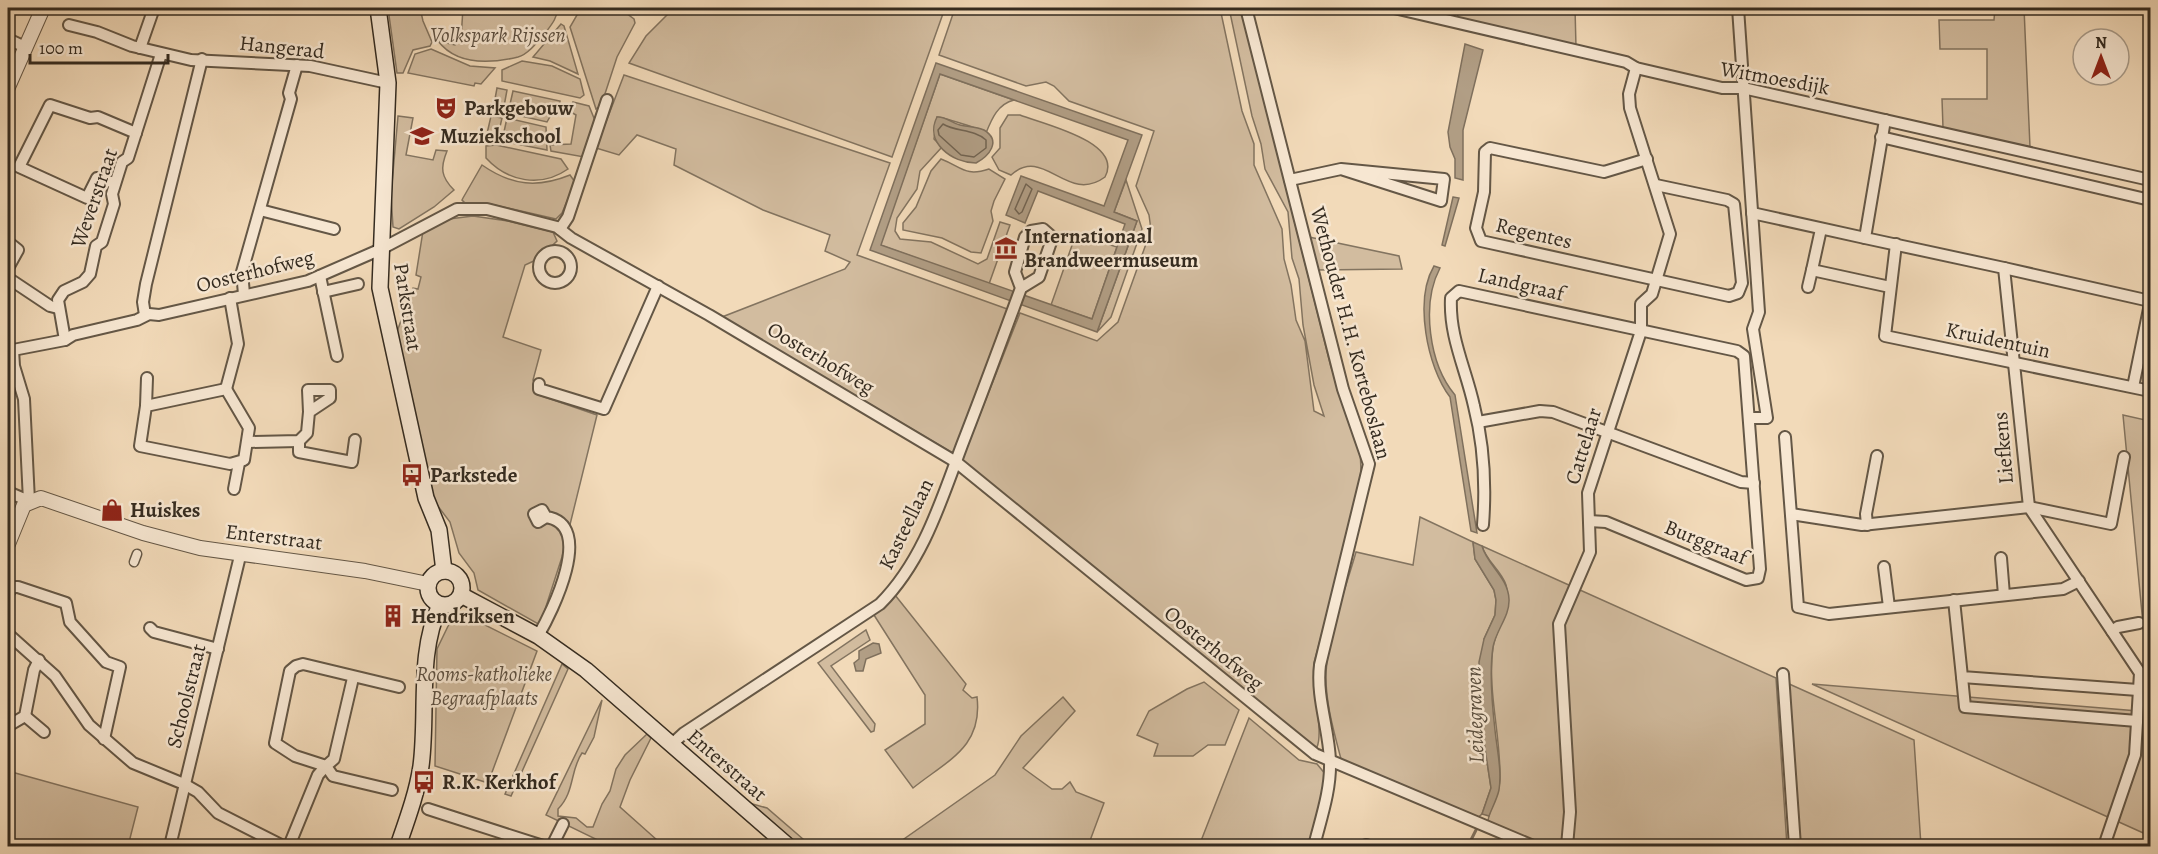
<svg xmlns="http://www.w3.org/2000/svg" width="2158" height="854" viewBox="0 0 2158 854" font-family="Alegreya,serif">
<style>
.green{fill:#d2bc9f;stroke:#837460;stroke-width:1.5}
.water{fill:#b19e85;stroke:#7f705d;stroke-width:1.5;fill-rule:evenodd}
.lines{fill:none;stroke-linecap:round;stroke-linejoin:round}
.shore{stroke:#726452;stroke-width:1.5}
.stream{stroke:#7f705d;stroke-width:3}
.pedestrian-casing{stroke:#645746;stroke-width:11}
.minor-casing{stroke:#645746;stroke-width:14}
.tertiary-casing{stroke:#645746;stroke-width:16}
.secondary-casing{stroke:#342b20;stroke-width:18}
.pedestrian{stroke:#f7e7d2;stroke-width:8}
.minor{stroke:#f7e7d2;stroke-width:10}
.tertiary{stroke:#f7e7d2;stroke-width:14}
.secondary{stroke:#f7e7d2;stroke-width:15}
.labels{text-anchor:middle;stroke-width:5;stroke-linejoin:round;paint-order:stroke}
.park-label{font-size:21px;font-style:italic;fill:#5c4f40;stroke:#f7e7d2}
.street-label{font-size:21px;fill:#342b20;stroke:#f7e7d2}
.poi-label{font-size:21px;font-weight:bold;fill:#342b20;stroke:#f7e7d2;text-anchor:start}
.water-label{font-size:22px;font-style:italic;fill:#5a4e3e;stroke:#f7e7d2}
</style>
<rect width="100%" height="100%" fill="#f2dab9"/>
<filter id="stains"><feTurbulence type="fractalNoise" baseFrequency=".00333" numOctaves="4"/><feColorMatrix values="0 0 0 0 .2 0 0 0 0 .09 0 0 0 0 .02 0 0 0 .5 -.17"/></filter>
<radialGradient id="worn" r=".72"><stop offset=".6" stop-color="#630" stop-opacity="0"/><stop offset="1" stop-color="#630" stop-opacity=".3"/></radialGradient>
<g class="green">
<path d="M388,8H420L423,21L432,42L430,46L413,50L403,73H397Z"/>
<path d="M463,8H558C557,18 552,24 546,32C539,40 529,54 518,57C493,63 458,67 438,41L455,45L461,39Z"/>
<path d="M581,8H619L634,19L635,23L617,57L601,106L596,109L570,27Z"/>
<path d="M674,8H945L892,157L629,63L646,36Z"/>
<path d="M955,8H1220L1242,111L1254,144V165L1282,229L1284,259L1291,285L1296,320L1305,341L1314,411L1324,416L1314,385L1303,325L1299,279L1292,258L1288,212L1265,169L1261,144L1252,116L1229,8H1241L1331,367L1360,446L1361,472L1353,516L1314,663C1311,686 1324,731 1317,747H1312L1068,554L962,460L1020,313L1097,341L1118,322L1151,230L1149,215L1136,186L1154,131L1069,101L1054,86L1046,82L1026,86L939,55Z"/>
<path d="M1459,8H1575L1576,47L1457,20Z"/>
<path d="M1995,8H2024L2030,147L1943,128L1942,99H1987V49H1940L1939,20H1994Z"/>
<path d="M561,24L564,26L578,74L550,61L533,57Z"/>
<path d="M431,49L470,66L495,68L481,84L475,83L474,86L408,73L415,54Z"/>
<path d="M522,61L552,66L580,79L584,95L580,98L502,81V70Z"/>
<path d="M940,74L1014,100C998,104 992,118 986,133C981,129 942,117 937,117L934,139L942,147L920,171L917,189L897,218L895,231L900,239L931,242L978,264L987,259L1000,222L1010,225L989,284L880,245Z"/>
<path d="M624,75L890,163L857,255L1010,310L956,455L722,317L845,269L850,262L825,251L830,235L763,210L674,165L676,149L637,135L619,155L596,148Z"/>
<path d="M497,88L507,90L503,112L493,110Z"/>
<path d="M513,91L560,101L559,107L556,106L547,122L508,113Z"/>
<path d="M573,102L589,106L596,123L584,157L551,151L550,145L571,144L576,115L569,111Z"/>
<path d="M1008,115H1020C1043,124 1124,142 1105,177C1067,205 1044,145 1011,175L999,170L992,157L1000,148V128Z"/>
<path d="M398,116L413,118L406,155L433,160L436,150L447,151C440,168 441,177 454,190L434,207L399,229L393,227L391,195Z"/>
<path d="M491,116L502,118L497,140L486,138Z"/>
<path d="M507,118L546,127L547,150L502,141Z"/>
<path d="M496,145L561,159L568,169C541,188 508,182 486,158V146Z"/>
<path d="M941,159C962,167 965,177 989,169L1005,179L994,201L991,211L993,221L981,253L971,252L942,238L903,230V223L916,207L931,171Z"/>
<path d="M482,165C512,186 538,188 570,175L575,182L562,213L556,219L490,204L465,203L462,200L463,198Z"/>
<path d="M1126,180L1142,229L1111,317L1097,332L1137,221L1114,212Z"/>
<path d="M473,216L508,221L553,232L557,241L538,259L525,265L503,337L541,350L533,380L538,386L536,394L597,415L562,557L540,625L478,590L474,573L459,553L450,522L434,501L395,337L413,288L418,289L421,277L416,275L423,231L449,219Z"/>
<path d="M1076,234L1117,247L1092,319L1051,305Z"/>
<path d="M1309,237L1399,256L1402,269L1317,270Z"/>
<path d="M2123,415L2150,421V697Z"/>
<path d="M1420,517L1473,542L1475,559L1494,590L1496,600L1495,615L1484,639L1481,722L1491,788L1482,814L1476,819L1341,759C1334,732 1325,701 1326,673C1328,633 1345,591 1356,552L1413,565Z"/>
<path d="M1482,546L1776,678L1787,846H1540L1488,823C1488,809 1499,796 1500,780C1501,735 1487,691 1493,647C1497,625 1513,609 1506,585C1501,570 1486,561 1482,546Z"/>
<path d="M895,595L966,684L963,690L972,698L977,697C983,747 948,760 913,788L885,750L925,724V695L874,615Z"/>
<path d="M465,615L537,651L488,783L435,766L437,649L451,620Z"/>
<path d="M866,630L870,640L831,666L875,724L874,731L871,732L818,663Z"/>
<path d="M562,664L568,669L511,796L505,794Z"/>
<path d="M1204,682L1239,710L1225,745H1208L1193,756H1154L1158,744L1137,735L1149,711L1187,689Z"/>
<path d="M1787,683L1914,740L1921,846H1798Z"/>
<path d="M1812,684L2150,712V836Z"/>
<path d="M1063,697L1075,711L1023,768L1052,789H1062L1070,782L1076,792L1104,803L1088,846H894L995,775L1021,736Z"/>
<path d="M602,700L594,737L585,754L582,753C570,770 575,792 558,809V816L576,818L587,827H593L602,804L610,791L616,769L625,755L647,734L651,738L630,780L620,807L657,840L652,846H605L606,844L546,815Z"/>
<path d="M1249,718L1299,760L1317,764L1326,775L1310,846H1199Z"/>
<path d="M8,771L138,807L128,846H8Z"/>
<path d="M749,803L767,808L811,846H798Z"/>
</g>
<g class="water">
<path d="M1465,44L1483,50L1463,130V180L1455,178V159L1450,147L1448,132Z"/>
<path d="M936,63L1142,135L1114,212L1137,221L1097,332L870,250ZM940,74L1128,140L1104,206L1021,176L1006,215L1025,223L1038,191L1125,224L1092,319L881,245Z"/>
<path d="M937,117C946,116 951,123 960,125C968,127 976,126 984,130C1002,141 989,156 976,163C952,163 924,142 937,117Z"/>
<path d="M1453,197L1459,198L1445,246L1442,245Z"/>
<path d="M1434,266L1440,268C1421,304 1429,364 1455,395L1477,533L1471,531L1450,397C1427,367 1414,300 1434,266Z"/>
<path d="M1473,542L1482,546C1487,565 1508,577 1509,599C1510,616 1496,630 1493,647C1489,673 1492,704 1495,730C1497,750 1502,770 1499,790C1497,799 1492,808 1489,816L1482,814L1491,788L1481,722L1479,662L1484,639L1495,615L1496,600L1494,590L1475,559Z"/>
<path d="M873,643L879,644L881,653L866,659L863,671H856L854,663L859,659V651Z"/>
</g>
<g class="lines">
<g class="shore">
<path d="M943,124C956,132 974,129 986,140V148L974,157L961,155L939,135L938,130Z"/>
<path d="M1026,184L1032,189L1022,212L1019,214L1015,209Z"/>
</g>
<path class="stream" d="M1468,846L1476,830"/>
<g class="pedestrian-casing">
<path id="pedestrian" d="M134,562L137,554"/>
</g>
<g class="minor-casing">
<g id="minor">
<path d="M1246,8L1343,389L1369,464L1320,665C1316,697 1329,729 1330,761C1331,790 1321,818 1314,846"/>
<path d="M1394,8L1626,62L1636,68L1722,88H1743L2150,180"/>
<path d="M1738,8L1759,312L1753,329L1767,418H1750"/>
<path d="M69,25L97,32L132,46L191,60L310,66L388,83"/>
<path d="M8,39L25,47"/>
<path d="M140,48L154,8"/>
<path d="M1885,120L1865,238L2004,268L2029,507L2140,673L2135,755L2104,846"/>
<path d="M1881,137L2150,200"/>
<path d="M1647,159L1604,172L1490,148L1485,152L1484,192L1476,228L1481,241L1729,296L1738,293L1742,283L1734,204L1727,200L1656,185"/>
<path d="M1290,180L1341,169L1441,201L1444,179L1341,169"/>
<path d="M115,183L97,178L87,198L19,167L50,105L90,118L98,117L136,133"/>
<path d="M260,210L334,229"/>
<path d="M1752,213L1865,238"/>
<path d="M560,229L568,217L607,100"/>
<path d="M1821,229L1812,270L1890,287"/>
<path d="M8,242L18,250L8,268"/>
<path d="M1896,244L1885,336L2150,391"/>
<circle cx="555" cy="267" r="16"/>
<path d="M2004,268L2150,301"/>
<path d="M320,276L337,356"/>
<path d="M8,278L50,306L58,308"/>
<path d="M1808,287L1812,270"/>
<path d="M323,292L358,284"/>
<path d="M244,294L242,272L291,99L289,93L297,65"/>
<path d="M145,315L143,302L146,284L202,59"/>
<path d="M65,340L58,300L64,291L83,282L90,274L96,246L102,242L114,204L112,194L122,162L128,158L161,54"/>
<path d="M13,350L65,340L73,335L137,320L149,314L159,315L308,281L379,250L457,209H487L557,227L571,238L709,315L956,462L1315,754L1533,846"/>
<path d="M539,384V389L604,409L658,286"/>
<path d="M2133,387L2150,304"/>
<path d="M226,389L249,428L244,460L230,464L140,446L146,406Z"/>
<path d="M226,389L238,344L230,298"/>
<path d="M146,406L147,378"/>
<path d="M1478,422L1540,411L1553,412L1741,482L1754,483"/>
<path d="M1785,437L1798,607L1829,614L2063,589L2079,581"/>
<path d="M299,441V452L352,462L355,440"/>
<path d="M248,442L299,441L307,433L309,412L330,398V390H308L309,412"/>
<path d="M234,489L239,463"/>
<path d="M8,492L29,501L24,399L14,366L13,350"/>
<path d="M1791,514L1862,525L2029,507L2111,524L2124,457"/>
<path d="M1483,525C1486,485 1484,445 1474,406C1466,369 1449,337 1451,298L1459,291L1737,351L1744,356L1760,569L1758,578L1746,580L1606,522L1589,521"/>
<path d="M1867,525L1866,514L1877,456"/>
<path d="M2001,558L2004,595"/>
<path d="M1884,567L1889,607"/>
<path d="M8,593L13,587H18L66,603L70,622L106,662L120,667L104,739"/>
<path d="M1954,600L1962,677L2138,690"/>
<path d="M150,628L154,632L218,649"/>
<path d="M2112,631L2118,627L2139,623"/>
<path d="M8,634L55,676L89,725L133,763L184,784L198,792L218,813L283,846"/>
<path d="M538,636C552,612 596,524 546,517L542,510L534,514L538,522L546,517"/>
<path d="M1783,674L1795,846"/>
<path d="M1962,677L1965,707L2137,721"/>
<path d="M353,678L334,759L326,766L333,776L392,790"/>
<path d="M25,716L44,732"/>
<path d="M8,726L25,716L34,670L39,660"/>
<path d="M671,745L684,733L880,604C923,561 941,501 962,445C980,399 997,353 1014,307L1021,288L1015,272L1025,237L1031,231L1043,229L1051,236V242L1039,277L1021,288"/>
<path d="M428,809L543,846"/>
<path d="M1366,845L1369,846"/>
<path d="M170,846L240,556"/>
<path d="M289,846L318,775L326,766L295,756L275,743L290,671L296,666L303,664L399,687"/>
<path d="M552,846L563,824"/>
<path d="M1567,846L1570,812L1559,624L1590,552L1588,493L1641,331V304L1652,294L1670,234L1630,108L1629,94L1636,68"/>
</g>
</g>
<g class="tertiary-casing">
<g id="tertiary">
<path d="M8,87L43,8"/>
<path d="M8,544L24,505L41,498L143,533L200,548L365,571L428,584"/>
</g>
</g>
<g class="secondary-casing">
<g id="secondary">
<path d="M378,8L388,83L380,288L426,498L439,530L444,571"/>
<circle cx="445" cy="588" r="17"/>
<path d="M461,595L538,636L586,670L788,846"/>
<path d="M398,846C407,820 417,793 421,766C428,714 417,653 440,605"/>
</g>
</g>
<use href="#pedestrian" class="pedestrian"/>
<use href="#minor" class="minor"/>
<use href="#tertiary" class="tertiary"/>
<use href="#secondary" class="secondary"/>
</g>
<defs>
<g id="theatre-bare" transform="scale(1.8)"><path d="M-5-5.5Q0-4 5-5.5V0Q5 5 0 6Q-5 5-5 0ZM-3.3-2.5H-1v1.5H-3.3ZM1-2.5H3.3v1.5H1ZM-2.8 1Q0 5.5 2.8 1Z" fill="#8f2418" stroke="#f7e7d2" stroke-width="2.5" paint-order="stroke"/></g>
<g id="school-bare" transform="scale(1.8)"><path d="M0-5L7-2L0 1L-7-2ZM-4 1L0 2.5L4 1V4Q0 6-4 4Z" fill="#8f2418" stroke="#f7e7d2" stroke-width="2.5" paint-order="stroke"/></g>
<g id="museum-bare" transform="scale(1.8)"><path d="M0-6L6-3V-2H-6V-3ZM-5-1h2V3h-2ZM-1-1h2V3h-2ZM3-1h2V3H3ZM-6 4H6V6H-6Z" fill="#8f2418" stroke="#f7e7d2" stroke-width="2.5" paint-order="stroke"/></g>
<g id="bus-bare" transform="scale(1.8)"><path d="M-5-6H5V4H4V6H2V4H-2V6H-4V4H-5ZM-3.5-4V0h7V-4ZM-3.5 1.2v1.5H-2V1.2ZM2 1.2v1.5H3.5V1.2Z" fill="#8f2418" stroke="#f7e7d2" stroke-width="2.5" paint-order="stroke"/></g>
<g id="shop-bare" transform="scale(1.8)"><path d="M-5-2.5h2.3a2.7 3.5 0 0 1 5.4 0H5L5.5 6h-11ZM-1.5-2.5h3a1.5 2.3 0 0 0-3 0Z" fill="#8f2418" stroke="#f7e7d2" stroke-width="2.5" paint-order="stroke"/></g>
<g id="building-bare" transform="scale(1.8)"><path d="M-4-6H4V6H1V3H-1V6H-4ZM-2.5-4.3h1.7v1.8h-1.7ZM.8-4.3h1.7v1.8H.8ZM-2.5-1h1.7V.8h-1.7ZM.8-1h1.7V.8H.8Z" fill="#8f2418" stroke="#f7e7d2" stroke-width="2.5" paint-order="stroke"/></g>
</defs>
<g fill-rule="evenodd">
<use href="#theatre-bare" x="446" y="108"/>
<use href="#school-bare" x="422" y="136"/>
<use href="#museum-bare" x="1006" y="248"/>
<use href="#bus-bare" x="412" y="475"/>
<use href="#shop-bare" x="112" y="510"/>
<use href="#building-bare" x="393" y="616"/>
<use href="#bus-bare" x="424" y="782"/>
</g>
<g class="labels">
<g class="park-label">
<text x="498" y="42">Volkspark Rijssen</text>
<text x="484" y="681">Rooms-katholieke<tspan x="484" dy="24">Begraafplaats</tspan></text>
</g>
<g class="street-label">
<text transform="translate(282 47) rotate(6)" y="7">Hangerad</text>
<text transform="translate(1775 78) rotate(10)" y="7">Witmoesdijk</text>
<text transform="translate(94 198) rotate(-71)" y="7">Weverstraat</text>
<text transform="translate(1534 233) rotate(13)" y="7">Regentes</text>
<text transform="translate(255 271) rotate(-14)" y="7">Oosterhofweg</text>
<text transform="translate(1521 284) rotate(13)" y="7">Landgraaf</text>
<text transform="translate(408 307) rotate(81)" y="7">Parkstraat</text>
<text transform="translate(1351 333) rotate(75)" y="7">Wethouder H.H. Korteboslaan</text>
<text transform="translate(1998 340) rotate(12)" y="7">Kruidentuin</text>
<text transform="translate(821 358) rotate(31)" y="7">Oosterhofweg</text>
<text transform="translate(1583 446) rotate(-73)" y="7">Cattelaar</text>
<text transform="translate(2003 448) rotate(-95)" y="7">Liefkens</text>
<text transform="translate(906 524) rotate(-64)" y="7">Kasteellaan</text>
<text transform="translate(274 537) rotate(7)" y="7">Enterstraat</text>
<text transform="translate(1706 542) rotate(22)" y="7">Burggraaf</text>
<text transform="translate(1214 648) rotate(39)" y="7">Oosterhofweg</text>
<text transform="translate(186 696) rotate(-76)" y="7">Schoolstraat</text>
<text transform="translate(727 765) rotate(41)" y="7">Enterstraat</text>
</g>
<g class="poi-label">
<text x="464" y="115">Parkgebouw</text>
<text x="440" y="143">Muziekschool</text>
<text x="1024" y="243">Internationaal<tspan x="1024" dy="24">Brandweermuseum</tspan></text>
<text x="430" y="482">Parkstede</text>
<text x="130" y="517">Huiskes</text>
<text x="411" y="623">Hendriksen</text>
<text x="442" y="789">R.K. Kerkhof</text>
</g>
<g class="water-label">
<text transform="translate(1474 715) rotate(-92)" y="8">Leidegraven</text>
</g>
</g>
<rect width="2158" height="854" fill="none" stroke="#f2dab9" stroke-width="30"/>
<rect x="9" y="9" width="2140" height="836" fill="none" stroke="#342b20" stroke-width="3"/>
<rect x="15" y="15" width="2128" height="824" fill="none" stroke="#342b20" stroke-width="1.5"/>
<g transform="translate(2101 57)"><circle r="28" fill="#f7e7d2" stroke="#a99c8b" stroke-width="1.5"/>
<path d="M0-4.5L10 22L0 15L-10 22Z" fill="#8f2418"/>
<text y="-9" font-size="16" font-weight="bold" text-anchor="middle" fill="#342b20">N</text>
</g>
<path d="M30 54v9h138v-9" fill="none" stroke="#342b20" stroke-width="3"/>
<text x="39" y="54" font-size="18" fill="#342b20" stroke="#f7e7d2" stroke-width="4.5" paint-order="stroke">100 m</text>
<rect width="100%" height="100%" filter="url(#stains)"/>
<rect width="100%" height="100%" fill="url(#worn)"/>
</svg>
